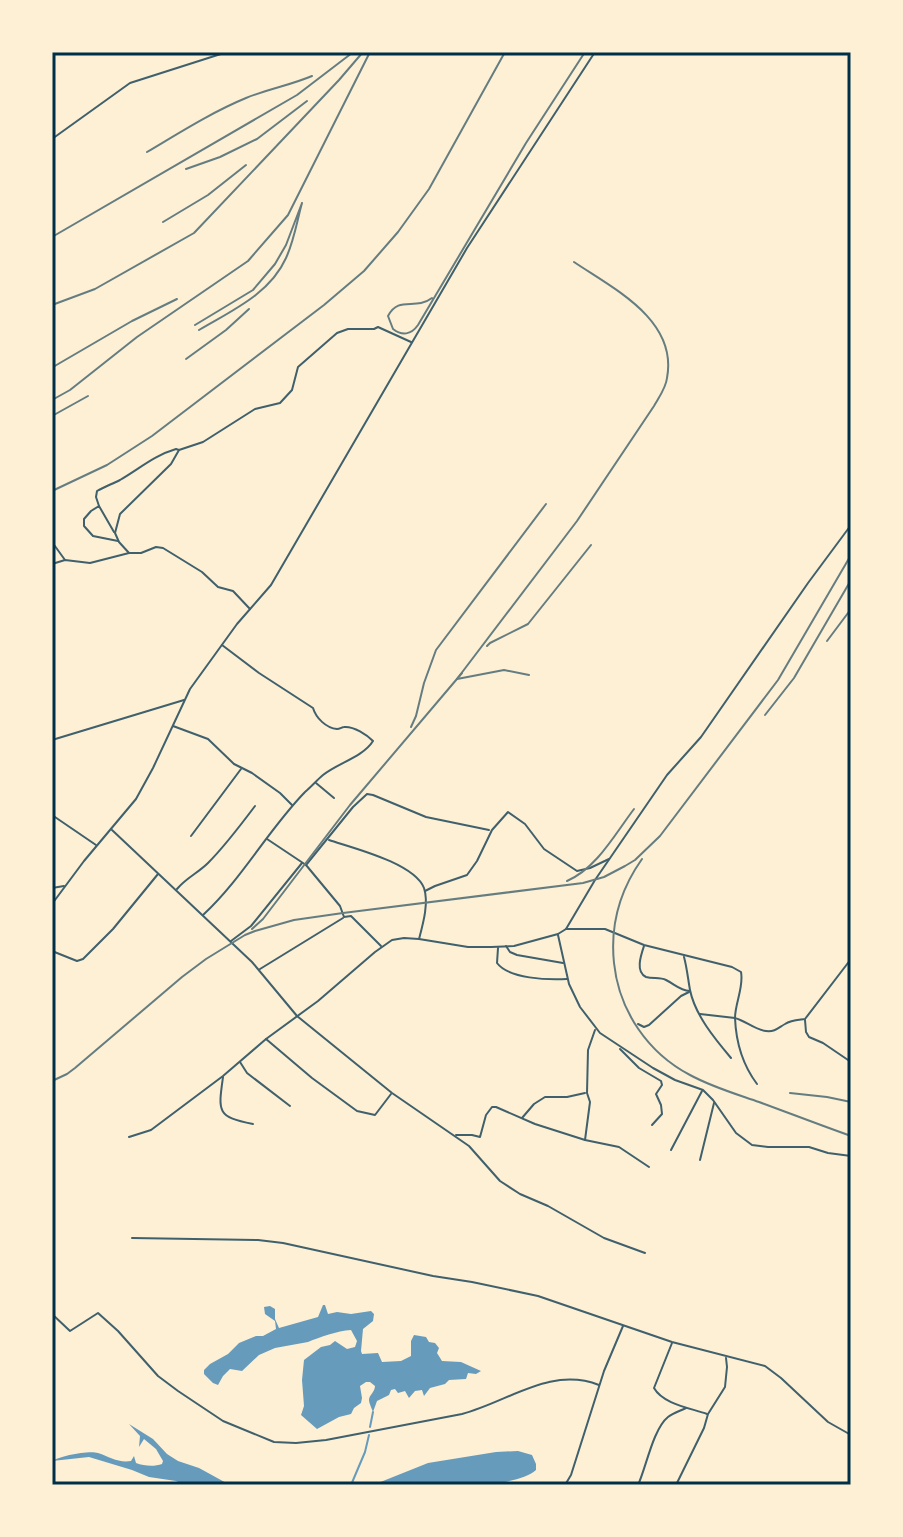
<svg xmlns="http://www.w3.org/2000/svg" width="903" height="1537" viewBox="0 0 903 1537" font-family="Montserrat,sans-serif">
<style>
.water{fill:#669bbc}
.lines{fill:none;stroke-linecap:round;stroke-linejoin:round}
.stream{stroke:#669bbc;stroke-width:2}
.minor{stroke:#3f606c;stroke-width:2}
.tram{stroke:#657d81;stroke-width:2}
.rail{stroke:#657d81;stroke-width:2}
.neatline{fill:none;stroke:#003049;stroke-width:3}
</style>
<rect width="100%" height="100%" fill="#fdf0d5"/>
<g class="water">
<path d="M323,1305H325L328,1314L337,1312L351,1314L371,1311L374,1314L373,1321L363,1329L361,1351L362,1354L378,1353L382,1362L401,1361L411,1356V1341L414,1335L426,1337L429,1342L435,1343L439,1348L437,1353L442,1361L461,1362L481,1371L476,1374L468,1373L466,1379L449,1380L445,1384L430,1388L424,1396L422,1390L415,1391L409,1398L405,1391L398,1393L395,1389L391,1390L389,1395L377,1401L373,1412C372,1409 369,1403 369,1400C369,1395 375,1392 375,1386L370,1382H366L360,1386L362,1398L361,1403L354,1408L351,1414L339,1417L317,1429L301,1415L304,1406L302,1380L304,1360L321,1347L330,1345L335,1341L347,1349L355,1347L357,1341L351,1330C337,1331 320,1337 308,1342L275,1348L259,1355L242,1371L230,1369L223,1376L218,1385L213,1383L204,1374V1370L210,1364L228,1354L239,1343L256,1336H263L276,1329L275,1321L265,1314L264,1307L270,1306L275,1309V1319L279,1328L318,1317Z"/>
<path d="M129,1424L153,1439L167,1454L178,1461L199,1468L230,1485H184L176,1481L149,1477L132,1470L89,1457L52,1461C60,1456 89,1450 98,1453C110,1457 118,1463 131,1461L134,1456L136,1463C144,1466 154,1467 162,1464L163,1461L156,1449L144,1439L139,1447L140,1436Z"/>
<path d="M518,1451L532,1455L536,1464V1470C509,1493 411,1485 373,1485L428,1463L496,1452Z"/>
</g>
<g class="lines">
<g class="stream">
<path d="M370,1427L373,1412"/>
<path d="M351,1485L365,1452L369,1435"/>
</g>
<g class="minor">
<path d="M52,139L130,83L227,52"/>
<path d="M99,506L96,497L97,491C104,487 112,484 120,480C139,469 155,455 176,449L179,450"/>
<path d="M114,532L99,506L91,511L84,519V526L93,536L118,541"/>
<path d="M52,542L65,560"/>
<path d="M129,553L119,542L115,533L120,514L171,464L179,450L203,442L255,409L280,403L292,390L298,367L337,333L348,329H374L378,327L411,342"/>
<path d="M52,564L65,560L90,563L129,553H141L156,547L163,548L202,572L218,587L233,591L250,609"/>
<path d="M173,726L208,739L234,764L252,773L280,793L292,805"/>
<path d="M52,740L184,700"/>
<path d="M316,783L334,798"/>
<path d="M52,815L96,845"/>
<path d="M112,830L252,962L297,1016L392,1093L469,1146L500,1181L520,1194L548,1206L604,1238L645,1253"/>
<path d="M191,836L241,769"/>
<path d="M267,839L306,865L340,906L344,917L351,916L381,946"/>
<path d="M329,840C353,848 414,863 424,888C429,903 423,924 419,939"/>
<path d="M306,865L353,807L367,794L373,795L426,817L489,830"/>
<path d="M52,888L64,886"/>
<path d="M177,889C186,878 198,873 208,863C225,846 240,826 255,806"/>
<path d="M425,891L435,886L467,875L477,861L492,830L508,812L525,824L544,849L577,871L590,868L609,859"/>
<path d="M52,904L84,861L136,799L153,768L190,689L237,624L271,585L467,248L595,52"/>
<path d="M203,915C242,879 268,830 305,792C311,787 317,780 323,775C338,763 363,757 373,741C367,735 354,726 344,727C342,727 340,729 337,729C326,728 316,718 313,708L259,673L222,645"/>
<path d="M566,929L595,880L667,775L701,737L808,583L851,525"/>
<path d="M558,935L569,984L580,1007L600,1033L653,1068L675,1080L703,1090L713,1100L736,1133L752,1145L768,1147H809L828,1153L851,1156"/>
<path d="M231,941L251,926L302,863"/>
<path d="M506,946L510,952L517,955L563,963"/>
<path d="M644,946C641,955 635,972 646,977C653,979 660,977 666,980C676,985 679,990 690,991"/>
<path d="M498,948L497,963C509,979 548,980 567,979"/>
<path d="M52,951L77,961L83,959L113,929L158,874"/>
<path d="M684,957C687,968 688,979 690,990C695,1015 715,1039 731,1058"/>
<path d="M260,969L343,918"/>
<path d="M700,1014L735,1018C736,1043 742,1064 757,1084"/>
<path d="M805,1020L806,1032L809,1037L823,1043L851,1062"/>
<path d="M638,1024L644,1027L649,1025L681,996L689,992"/>
<path d="M266,1039L312,1078L357,1111L375,1115L391,1094"/>
<path d="M620,1049L639,1068L661,1081L662,1085L656,1094L661,1105L662,1114L652,1125"/>
<path d="M240,1062L247,1073L290,1106"/>
<path d="M223,1077C218,1112 217,1117 253,1124"/>
<path d="M522,1118L534,1104L545,1097H567L585,1093"/>
<path d="M456,1135H472L480,1137L486,1115L492,1107H496L535,1124L585,1140L619,1147L649,1167"/>
<path d="M129,1137L151,1130L223,1076L266,1039L318,1001L375,952L392,940L404,938L419,939L468,947H491L514,946L558,934L566,929H605L644,945L732,967L741,972C744,987 735,1003 735,1018C746,1021 755,1030 766,1031C775,1032 778,1028 785,1024C791,1020 798,1020 805,1019L851,959"/>
<path d="M585,1140L590,1102L587,1093L588,1050L595,1030"/>
<path d="M671,1150L702,1091"/>
<path d="M700,1160L714,1103"/>
<path d="M132,1238L258,1240L283,1243L433,1276L472,1282L538,1296L672,1342L765,1366L781,1378L828,1422L851,1435"/>
<path d="M52,1314L70,1331L98,1313L118,1331L158,1376L178,1391L223,1421L274,1442L296,1443L326,1440L462,1414C508,1402 550,1366 599,1385"/>
<path d="M672,1343L654,1388C663,1404 690,1408 707,1414"/>
<path d="M565,1485L571,1475L604,1371L623,1326"/>
<path d="M638,1485C646,1468 653,1429 668,1417C673,1413 680,1411 686,1408"/>
<path d="M676,1485L704,1428L708,1414L725,1387L727,1367L726,1358"/>
</g>
<path class="tram" d="M432,298C415,311 399,295 388,316L393,329C402,336 411,335 418,325L526,143L585,52"/>
<g class="rail">
<path d="M147,152C179,133 212,112 246,98C268,89 291,85 312,76"/>
<path d="M186,169L220,157L257,139L307,101"/>
<path d="M163,222L208,195L246,165"/>
<path d="M52,237L297,95L352,53"/>
<path d="M52,305L95,289L194,233L339,80L363,52"/>
<path d="M195,325L253,290L275,264L286,245L302,203C297,221 294,241 286,258C270,294 231,311 199,330"/>
<path d="M186,359L226,330L249,309"/>
<path d="M53,367L132,321L177,299"/>
<path d="M52,400L70,390L137,337L248,261L288,215L370,52"/>
<path d="M52,416L88,396"/>
<path d="M52,491L107,465L152,436L324,305L364,271L398,232L429,189L505,52"/>
<path d="M827,641L851,609"/>
<path d="M487,646L490,643L528,624L591,545"/>
<path d="M457,679L577,521L654,406C659,397 666,388 667,378C678,320 614,289 574,262"/>
<path d="M457,679L504,670L529,675"/>
<path d="M765,715L794,678L851,580"/>
<path d="M411,727L416,716L424,683L436,650L546,504"/>
<path d="M642,859C620,890 610,925 614,963C619,1011 648,1053 690,1075C712,1087 736,1094 759,1102C789,1113 820,1125 851,1136"/>
<path d="M567,881C597,868 615,834 634,809"/>
<path d="M252,929L263,919L350,805L462,673"/>
<path d="M52,1081L67,1074L75,1068L182,977L206,959L245,935L255,931L294,920L343,913L583,883L604,877L625,866L635,860L660,836L778,680L851,555"/>
<path d="M790,1093L827,1097L851,1102"/>
</g>
</g>
<rect width="903" height="1537" fill="none" stroke="#fdf0d5" stroke-width="108"/>
<rect x="54" y="54" width="795" height="1429" class="neatline"/>
</svg>
